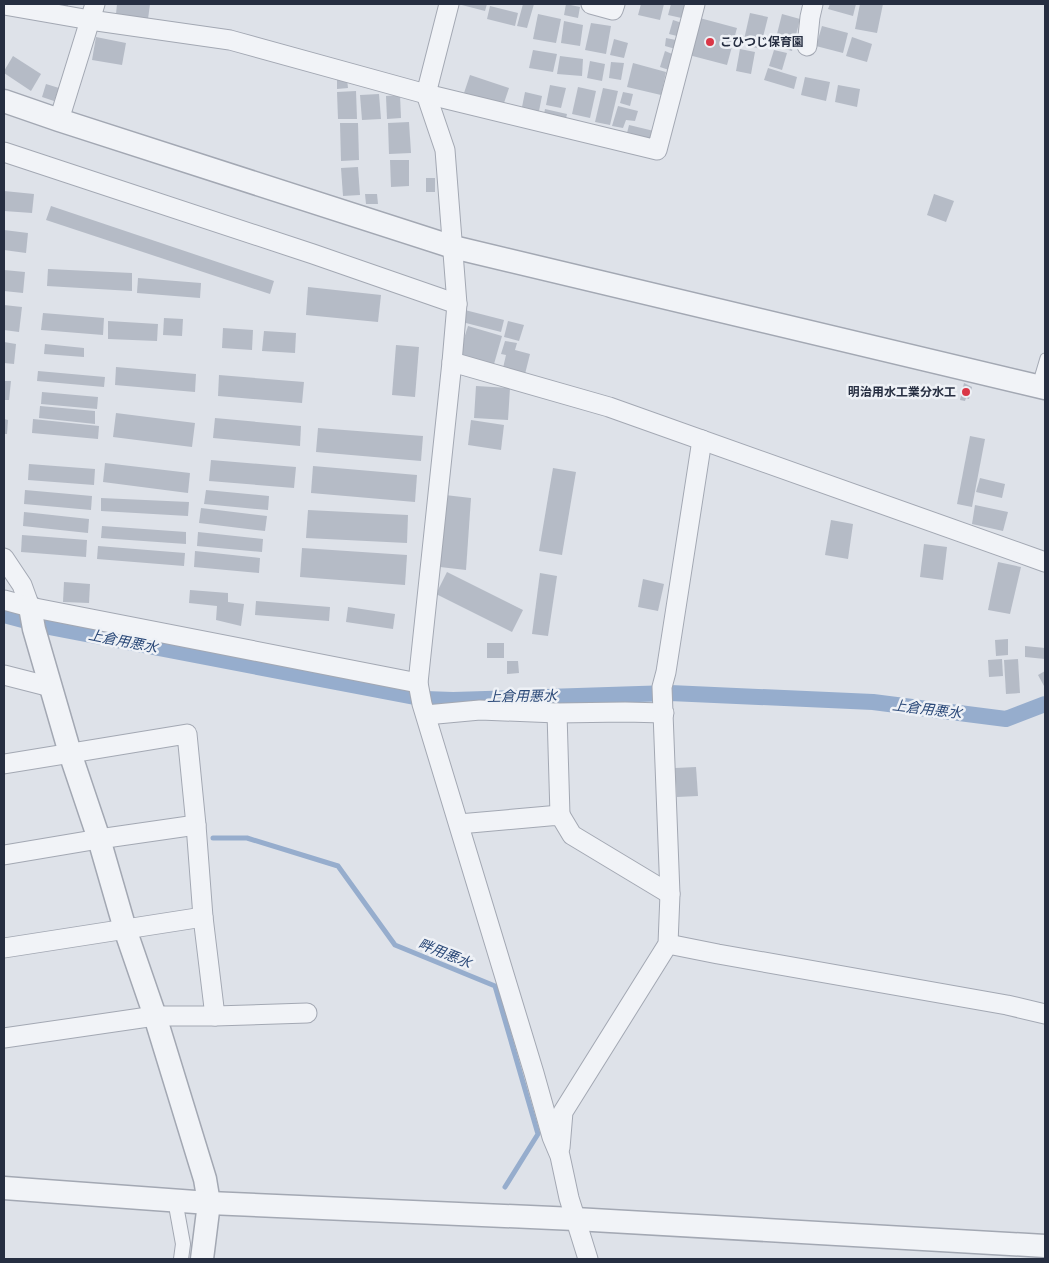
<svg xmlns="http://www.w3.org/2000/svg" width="1049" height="1263" viewBox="0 0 1049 1263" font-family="'Noto Sans','Noto Sans JP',sans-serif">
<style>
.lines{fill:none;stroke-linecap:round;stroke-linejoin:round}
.stream{stroke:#96adcd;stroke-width:5}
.canal{stroke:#96adcd;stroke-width:16}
.building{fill:#b5bbc6}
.service-casing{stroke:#a3a8b3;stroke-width:11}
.pedestrian-casing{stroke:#a3a8b3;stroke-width:16}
.minor-casing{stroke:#a3a8b3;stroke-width:21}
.tertiary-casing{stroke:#a3a8b3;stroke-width:25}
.service{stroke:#f1f3f7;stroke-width:9}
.pedestrian{stroke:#f1f3f7;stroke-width:14}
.minor{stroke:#f1f3f7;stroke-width:19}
.tertiary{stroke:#f1f3f7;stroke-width:22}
.poi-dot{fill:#da3747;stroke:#eef1f6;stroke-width:2}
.labels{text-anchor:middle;stroke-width:5;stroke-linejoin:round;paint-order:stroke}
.poi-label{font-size:12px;font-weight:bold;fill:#262e41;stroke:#eef1f6;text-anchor:start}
.water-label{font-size:14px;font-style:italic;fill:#2c4a79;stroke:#eef1f6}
</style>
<rect width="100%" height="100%" fill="#dee2e9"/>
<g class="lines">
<path class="stream" d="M213,838H247L338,866L395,945L495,986L538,1134L505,1187"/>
<path class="canal" d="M4,615L49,627L425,699L453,700L670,693L873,702L1006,719L1045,704"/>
</g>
<g class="building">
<path d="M49,4H68V8Z"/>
<path d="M117,4H150L148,19L116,14Z"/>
<path d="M458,4H487L485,11Z"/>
<path d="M523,4H534L527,28L517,26Z"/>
<path d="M566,4L580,7L578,18L564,15Z"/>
<path d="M641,4H664L660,20L638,15Z"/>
<path d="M671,4H689L686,19L668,15Z"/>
<path d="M830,4H856L853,16L828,9Z"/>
<path d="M860,4H883L877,33L855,29Z"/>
<path d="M490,6L518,13L515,26L487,19Z"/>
<path d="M750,13L768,17L760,49L743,44Z"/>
<path d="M538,14L561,19L556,43L533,39Z"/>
<path d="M782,14L800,19L792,51L774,46Z"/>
<path d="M696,17L737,28L727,65L685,54Z"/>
<path d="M673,20L685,24L681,37L669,34Z"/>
<path d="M564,21L583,25L580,46L561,43Z"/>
<path d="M591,23L611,26L606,54L585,50Z"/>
<path d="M822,26L848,33L843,53L816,46Z"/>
<path d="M96,37L126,43L122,65L92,60Z"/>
<path d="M852,37L872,44L867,62L846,56Z"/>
<path d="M666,38L681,41L679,50L665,46Z"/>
<path d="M614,39L628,43L624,58L610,55Z"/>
<path d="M740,49L755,52L751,74L736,71Z"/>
<path d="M533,50L557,54L553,72L529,68Z"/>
<path d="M774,50L787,53L782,70L769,66Z"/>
<path d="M665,51L677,56L672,71L660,67Z"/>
<path d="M13,56L41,74L31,91L4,73V71Z"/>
<path d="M560,56L583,59L582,76L557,74Z"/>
<path d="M590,61L605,64L602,81L587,78Z"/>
<path d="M611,62L624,63L621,80L609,78Z"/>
<path d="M633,63L666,72L661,95L627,87Z"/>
<path d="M768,68L797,77L794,89L764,80Z"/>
<path d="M470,75L509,88L502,109L463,96Z"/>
<path d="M805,77L830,82L826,101L801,95Z"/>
<path d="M347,79L348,88L337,89V80Z"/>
<path d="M46,84L59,88L54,101L42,97Z"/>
<path d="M550,85L566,88L561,108L546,105Z"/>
<path d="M838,85L860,89L857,107L835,102Z"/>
<path d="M578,87L596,91L590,118L572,114Z"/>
<path d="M603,88L618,91L610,125L595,122Z"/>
<path d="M356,91L357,119H338L337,92Z"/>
<path d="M525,92L542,96L538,116L521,112Z"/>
<path d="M623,92L633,94L630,106L620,103Z"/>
<path d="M379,94L381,119L362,120L360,95Z"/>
<path d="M400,95L401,118L387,119L386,96Z"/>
<path d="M618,106L638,111L635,121L626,120L623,128L612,126Z"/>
<path d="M545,109L567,114L565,123L543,119Z"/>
<path d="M409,122L411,153L389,154L388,123Z"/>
<path d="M340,123H358L359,160L341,161Z"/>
<path d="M629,125L654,131L652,143L626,137Z"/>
<path d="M390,160H409V186L391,187Z"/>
<path d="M358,167L360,195L343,196L341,168Z"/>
<rect x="426" y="178" width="9" height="14"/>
<path d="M4,191L34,194L32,213L4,211Z"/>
<path d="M365,194H377L378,204H366Z"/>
<path d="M934,194L954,201L946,222L927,215Z"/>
<path d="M51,206L274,281L270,294L46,220Z"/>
<path d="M4,230L28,233L26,253L4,250Z"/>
<path d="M48,269L132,273V291L47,286Z"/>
<path d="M4,270L25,272L23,293L4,291Z"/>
<path d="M138,278L201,283L200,298L137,293Z"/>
<path d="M308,287L381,295L378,322L306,315Z"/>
<path d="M4,305L22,307L19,332L4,330Z"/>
<path d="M465,310L504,320L501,332L462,322Z"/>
<path d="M43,313L104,318L103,335L41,330Z"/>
<path d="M164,318L183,319L182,336L163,335Z"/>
<path d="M108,321L158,324L157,341L108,339Z"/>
<path d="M508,321L524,325L519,341L504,337Z"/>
<path d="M468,326L502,336L494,364L459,354Z"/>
<path d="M223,328L253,330L252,350L222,348Z"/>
<path d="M264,331L296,333L295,353L262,351Z"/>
<path d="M505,341L517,343L515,350L530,354L525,374L503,368L506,355L501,354Z"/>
<path d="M4,342L16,344L14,364L4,363Z"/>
<path d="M45,344L84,348V357L44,354Z"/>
<path d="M396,345L419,347L415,397L392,395Z"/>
<path d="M116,367L196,374L195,392L115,385Z"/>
<path d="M38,371L105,377L104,387L37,381Z"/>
<path d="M219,375L304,382L302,403L218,396Z"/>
<path d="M4,381H11L9,400H4Z"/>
<path d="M964,383L972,387L969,399L966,398L965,401L960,400Z"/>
<path d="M476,386L510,388L508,420L474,418Z"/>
<path d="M42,392L98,397L97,409L41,404Z"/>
<path d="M40,406L95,411V424L39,418Z"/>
<path d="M116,413L195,423L192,447L113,437Z"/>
<path d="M215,418L301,426L300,446L213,438Z"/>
<path d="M4,419L8,420L7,434H4Z"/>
<path d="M33,419L99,426L98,439L32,433Z"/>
<path d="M471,420L504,425L501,450L468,445Z"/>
<path d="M318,428L423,436L421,461L316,452Z"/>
<path d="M970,436L985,439L972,507L957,504Z"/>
<path d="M211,460L296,467L294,488L209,481Z"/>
<path d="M105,463L190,473L188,493L103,482Z"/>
<path d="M29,464L95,469L94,485L28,480Z"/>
<path d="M313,466L417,475L415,502L311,493Z"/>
<path d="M553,468L576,472L562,555L539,551Z"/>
<path d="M980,478L1005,484L1002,498L976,492Z"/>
<path d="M25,490L92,496L91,510L24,504Z"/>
<path d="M206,490L269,496L268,510L204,504Z"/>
<path d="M445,495L471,498L466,570L440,567Z"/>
<path d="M101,498L189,502L188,516L101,511Z"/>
<path d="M975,505L1008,512L1003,531L972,524Z"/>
<path d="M201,508L267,516L265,531L199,523Z"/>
<path d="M308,510L408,515L407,543L306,538Z"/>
<path d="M24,512L89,519L88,533L23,526Z"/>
<path d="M831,520L853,524L848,559L825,555Z"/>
<path d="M102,526L186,532V544L101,538Z"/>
<path d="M198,532L263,539L262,552L197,546Z"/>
<path d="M22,535L87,540L86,557L21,552Z"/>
<path d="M924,544L947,547L943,580L920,577Z"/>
<path d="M98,546L185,553L184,566L97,559Z"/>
<path d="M302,548L407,555L405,585L300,577Z"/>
<path d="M195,551L260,558L259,573L194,567Z"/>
<path d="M998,562L1021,567L1010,614L988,610Z"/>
<path d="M447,572L523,610L512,632L436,594Z"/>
<path d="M540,573L557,576L548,636L532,634Z"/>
<path d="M643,579L664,584L658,611L638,607Z"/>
<path d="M64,582L90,584L89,603L63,602Z"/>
<path d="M190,590L228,593V602L244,604L241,626L216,620L217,606L189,603Z"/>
<path d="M256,601L330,607L329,621L255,615Z"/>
<path d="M348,607L395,614L393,629L346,622Z"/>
<path d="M1008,639V655L996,656L995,640Z"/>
<rect x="487" y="643" width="17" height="15"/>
<path d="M1025,646L1045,648V659L1025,657Z"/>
<path d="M1002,659L1003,676L989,677L988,660Z"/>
<path d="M1018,659L1020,693L1006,694L1004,660Z"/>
<path d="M507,661H518L519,673L507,674Z"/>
<path d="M1045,671V685L1044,686L1038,675Z"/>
<path d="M696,767L698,796L677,797L675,768Z"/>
</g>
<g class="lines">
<g class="service-casing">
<path id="service" d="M1037,385L1045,358"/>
</g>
<g class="pedestrian-casing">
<path id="pedestrian" d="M175,1200L183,1244L181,1259"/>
</g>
<g class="minor-casing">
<g id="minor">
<path d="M449,4L426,94L445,150L457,304L452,362L418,683L422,704L534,1073L552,1137L560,1156L569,1198L588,1259"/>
<path d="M591,4L613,10L615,4"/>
<path d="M4,5L90,20L230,40L426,94L657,150L695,4"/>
<path d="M807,46L810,17L813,4"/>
<path d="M59,120L95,4"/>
<path d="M4,152L313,254L457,304"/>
<path d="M452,362L609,407L1045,562"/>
<path d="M4,558L22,585L30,607"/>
<path d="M4,600L30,607L418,683"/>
<path d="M4,675L51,687"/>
<path d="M557,713L560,815"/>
<path d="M426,715L480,710L557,713L625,712L664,713"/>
<path d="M4,764L187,734L196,825L203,917L215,1016H155L4,1038"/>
<path d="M459,824L560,815L572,835L670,894"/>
<path d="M4,855L99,839L196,825"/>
<path d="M668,944L718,954L1007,1005L1045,1014"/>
<path d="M4,948L203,917"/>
<path d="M215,1016L307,1013"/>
<path d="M560,1148L563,1112L668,944L670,894L662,687L666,672L702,440"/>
</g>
</g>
<g class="tertiary-casing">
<g id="tertiary">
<path d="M4,101L59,120L453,247L1045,388"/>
<path d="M30,607L34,629L70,753L99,839L125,929L155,1016L205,1179L209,1203L202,1259"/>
<path d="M4,1188L209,1203L575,1219L1045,1246"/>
</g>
</g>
<use href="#service" class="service"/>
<use href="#pedestrian" class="pedestrian"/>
<use href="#minor" class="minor"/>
<use href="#tertiary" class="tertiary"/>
</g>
<g class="poi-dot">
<circle cx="710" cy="42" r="5"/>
<circle cx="966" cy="392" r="5"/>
</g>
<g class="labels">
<g class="poi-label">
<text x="720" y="46">こひつじ保育園</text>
<text x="956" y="396" text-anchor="end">明治用水工業分水工</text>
</g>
<g class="water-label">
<text transform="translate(123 641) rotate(11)" y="5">上倉用悪水</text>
<text transform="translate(522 696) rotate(-1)" y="5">上倉用悪水</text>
<text transform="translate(927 709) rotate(7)" y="5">上倉用悪水</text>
<text transform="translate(445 953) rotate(22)" y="5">畔用悪水</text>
</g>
</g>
<rect width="1049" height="1263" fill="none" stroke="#262e41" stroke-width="10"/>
</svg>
